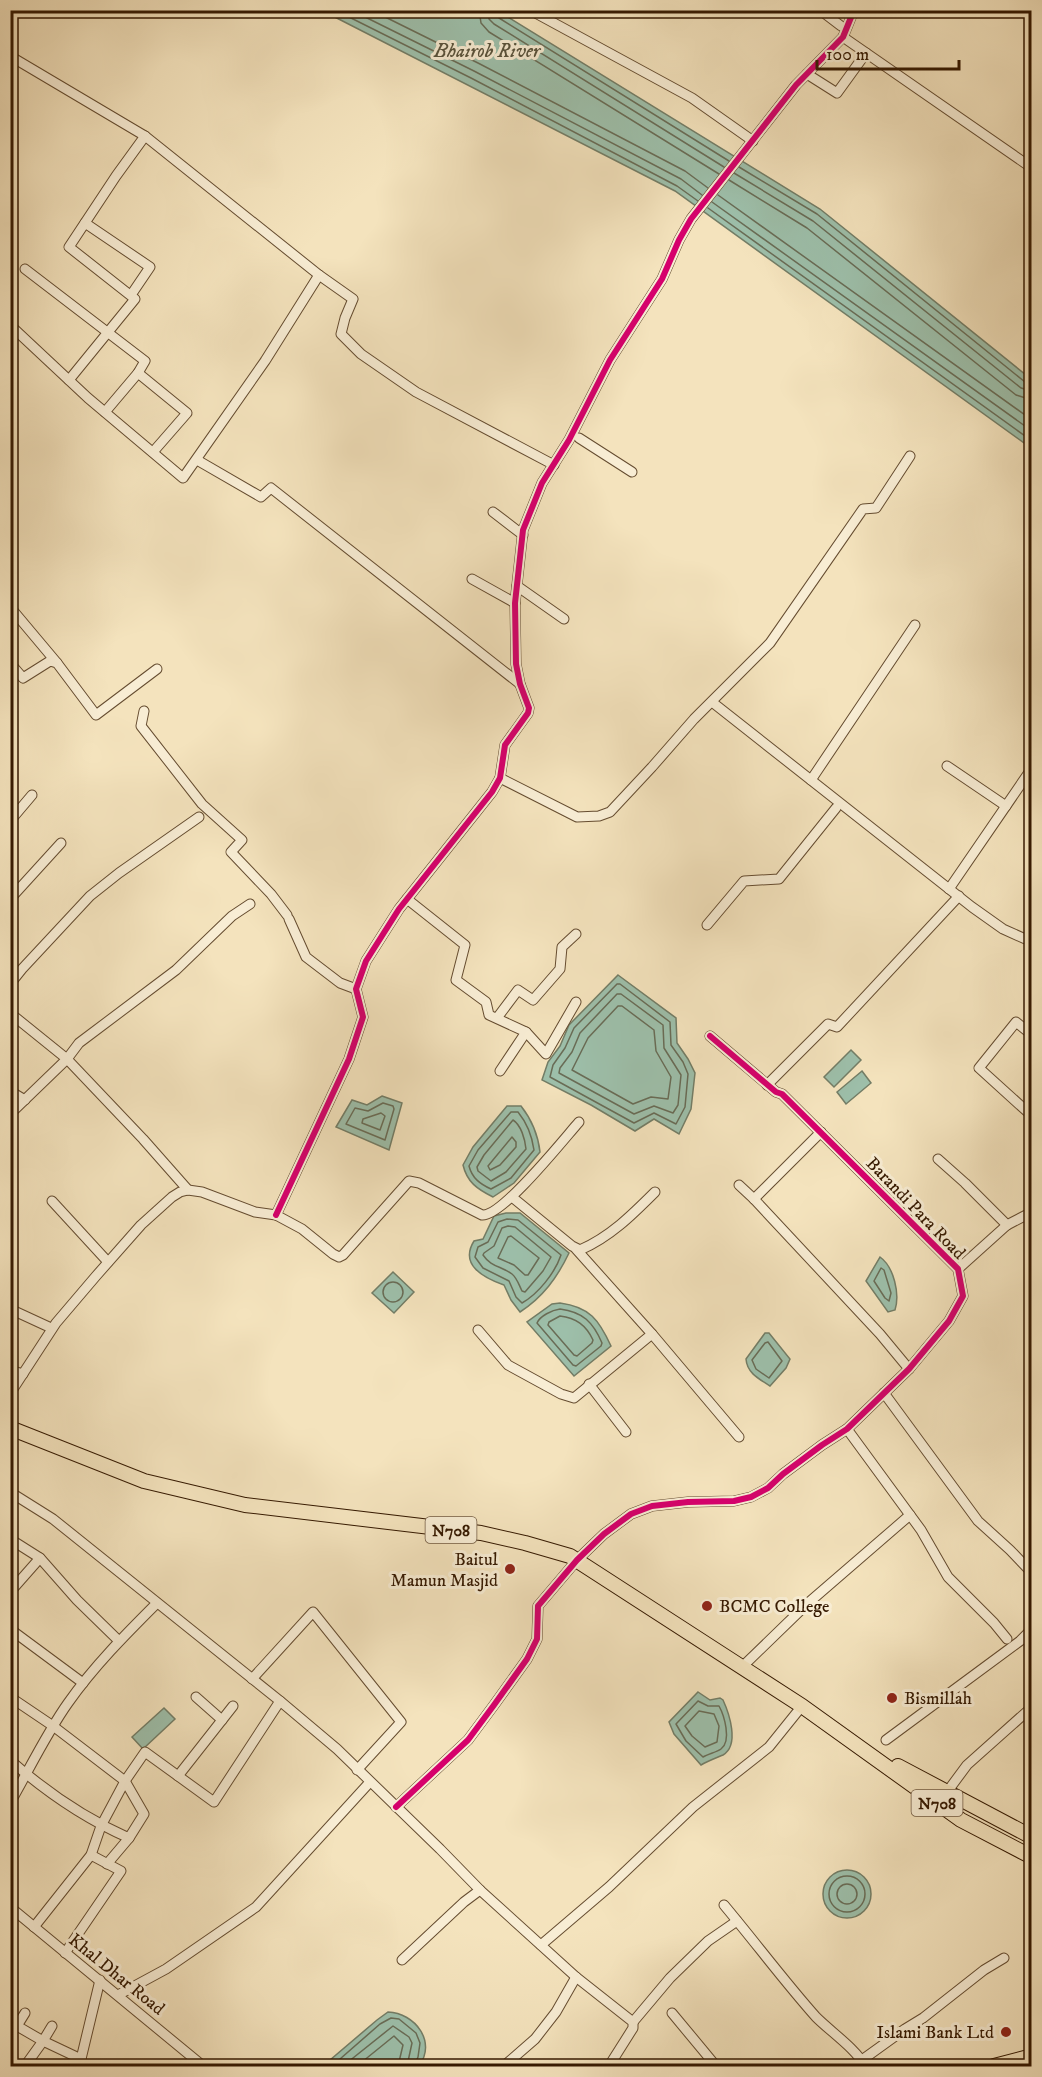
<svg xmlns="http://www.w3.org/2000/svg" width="1042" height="2077" viewBox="0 0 1042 2077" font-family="'IM FELL DW Pica',serif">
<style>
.water{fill:#9dbfaa;stroke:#737d66;stroke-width:1.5}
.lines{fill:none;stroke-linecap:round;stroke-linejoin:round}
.shore{stroke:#696c56;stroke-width:1.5}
.minor-casing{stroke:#654c30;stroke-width:11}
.highway-casing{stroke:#351901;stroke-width:16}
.minor{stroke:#f8edd4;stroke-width:9}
.highway{stroke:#f4e3bd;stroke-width:14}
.cycleway-casing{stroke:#f8edd4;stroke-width:10}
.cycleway{stroke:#d6006c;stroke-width:6}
.poi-dot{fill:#8f2418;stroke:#f8edd4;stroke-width:2}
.labels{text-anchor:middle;stroke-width:6;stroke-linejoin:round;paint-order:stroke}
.shield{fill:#f8edd4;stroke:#705940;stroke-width:1.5}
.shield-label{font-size:16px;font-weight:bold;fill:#351901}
.street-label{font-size:18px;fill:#351901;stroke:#f8edd4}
.poi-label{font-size:18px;fill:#351901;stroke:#f8edd4;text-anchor:end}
.water-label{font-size:20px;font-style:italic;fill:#59533c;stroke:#f8edd4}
</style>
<rect width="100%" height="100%" fill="#f4e3bd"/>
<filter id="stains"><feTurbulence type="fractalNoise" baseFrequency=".00333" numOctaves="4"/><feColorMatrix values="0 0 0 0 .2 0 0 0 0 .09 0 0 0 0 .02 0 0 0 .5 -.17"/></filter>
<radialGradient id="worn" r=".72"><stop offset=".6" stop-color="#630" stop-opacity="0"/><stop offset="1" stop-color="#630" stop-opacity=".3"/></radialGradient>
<g class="water">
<path d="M323,11H498L820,209L1031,379V448L675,191Z"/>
<path d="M618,975L676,1018L677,1043L688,1059L695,1073L691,1109L679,1134L654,1119L635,1131L591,1105L542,1080L548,1062L560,1046L569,1025Z"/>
<path d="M851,1050L861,1060L834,1087L824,1077Z"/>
<path d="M862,1071L871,1083L846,1104L837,1092Z"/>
<path d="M382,1096L402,1103L389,1150L336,1127L352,1100L367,1105Z"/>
<path d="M507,1106H521C532,1120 538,1134 540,1152L514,1183L493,1197C477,1189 467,1182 463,1165L473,1147Z"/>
<path d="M506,1213H520L569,1253C557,1278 543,1297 520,1312L511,1300L504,1285C484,1278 459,1265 474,1241L483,1239L494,1216Z"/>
<path d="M880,1257C894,1267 900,1294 895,1310L888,1312L866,1281Z"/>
<path d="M393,1272L414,1292L394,1313L372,1293Z"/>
<path d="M560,1303C590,1307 599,1320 611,1346L574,1376L527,1322L552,1304Z"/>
<path d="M765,1333H769L790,1359L786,1368L770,1386C759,1379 747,1373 746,1359Z"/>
<path d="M698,1692L710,1700L720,1698L723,1700C729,1713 740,1745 723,1755C716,1758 708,1761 701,1765L674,1734L669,1722Z"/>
<path d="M164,1708L175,1719L143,1749L132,1737Z"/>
<circle cx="847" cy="1894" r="24"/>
<path d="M388,2012C415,2013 437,2042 419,2066H323L377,2020Z"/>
</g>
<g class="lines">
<g class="shore">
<path d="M335,10L471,78L677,186L698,201"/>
<path d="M351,10L474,71L681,179L702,195"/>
<path d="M371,10L478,63L685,171L708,188"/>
<path d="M479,10L481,23L489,32L719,174"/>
<path d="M488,10L489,19L494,24L724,167"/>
<path d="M495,10L499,18L729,161"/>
<path d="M739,167L817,214L1025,382L1032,383"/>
<path d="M734,173L813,221L1021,388L1032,391"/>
<path d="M729,180L807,228L1016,395L1032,400"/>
<path d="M718,195L1032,420"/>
<path d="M712,202L1032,431"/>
<path d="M708,208L1032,441"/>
<path d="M617,984H620L670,1022L671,1045L683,1062L688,1074L685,1107L676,1124L654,1113L634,1123L550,1077L553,1065L565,1048L574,1028Z"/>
<path d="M617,994H621L663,1025L664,1048L681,1075L678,1105L673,1113L654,1106L634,1114L559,1073L560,1068L572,1052L580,1033Z"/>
<path d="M618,1006H622L654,1030L656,1051L671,1077L668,1099L651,1097L633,1104L572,1070L588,1038Z"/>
<path d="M383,1103L393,1106L394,1109L385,1140L346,1124L355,1108L368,1111Z"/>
<path d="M511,1112H518C527,1123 532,1136 534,1150L511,1178L491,1189C480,1184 472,1178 469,1166L478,1150Z"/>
<path d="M381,1113L385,1116L380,1130L362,1123L363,1119Z"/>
<path d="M513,1120C521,1125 525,1139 526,1149L506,1172L491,1181L478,1171L477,1167L484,1155Z"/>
<path d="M512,1137L516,1142V1147L500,1165L490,1170L488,1166Z"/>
<path d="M507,1219L518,1220L561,1255C555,1273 538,1294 522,1303L516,1297L509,1281L483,1268L475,1257L478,1247L488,1242L498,1222Z"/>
<path d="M508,1226L515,1227L551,1257L543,1271L525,1292L522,1291C519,1285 517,1278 512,1274C501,1266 491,1267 483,1255L484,1253L494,1246L502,1228Z"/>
<path d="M511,1236L539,1258L528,1275H525L514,1265L498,1258L508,1237Z"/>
<path d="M881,1268L884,1270L891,1293L889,1301L885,1298L874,1281Z"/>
<circle cx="393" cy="1292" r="10"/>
<path d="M560,1309C583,1312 593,1322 602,1343L601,1346L576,1366L573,1365L537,1323C540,1316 552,1310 560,1309Z"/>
<path d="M560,1316C576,1318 586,1325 593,1340L592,1343L577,1356L574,1355L548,1325L549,1322Z"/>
<path d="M768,1342L782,1361L769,1378L756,1369L752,1360L765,1343Z"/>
<path d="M698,1701L708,1706H719C724,1715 732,1741 721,1749C717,1752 708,1754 703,1757L686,1741L676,1724Z"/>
<path d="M699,1711L714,1714L719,1726L717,1742L705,1747L692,1736L685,1726Z"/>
<circle cx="847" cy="1894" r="18"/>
<circle cx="847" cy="1894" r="10"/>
<path d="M332,2066L380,2024L391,2018L399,2019L416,2033L420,2043L418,2057L414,2066"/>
<path d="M343,2066L393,2026L409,2037L412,2043L407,2066"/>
<path d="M357,2066L394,2036L403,2045L398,2066"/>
</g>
<g class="minor-casing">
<g id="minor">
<path d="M530,10L692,98L753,141"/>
<path d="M820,10L841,26"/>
<path d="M10,17L14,10"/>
<path d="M843,37L1032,168"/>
<path d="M10,56L145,136L319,275"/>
<path d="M807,74L837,93L866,53"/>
<path d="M85,223L150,267L131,295"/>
<path d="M25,269L145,361L138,373L105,412"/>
<path d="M10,325L88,398L183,478L265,361L319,275L353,299L345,318L341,334L361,354L416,392L554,465"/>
<path d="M138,373L187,413L153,452"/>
<path d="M69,380L135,299L69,247L116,176L145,136"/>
<path d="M579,438L632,472"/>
<path d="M197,460L261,497L271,488L520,684"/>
<path d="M493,512L523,535"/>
<path d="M472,579L515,603"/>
<path d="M517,586L564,619"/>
<path d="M10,607L57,663"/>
<path d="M10,663L23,678L50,661L57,663L96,715L157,669"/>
<path d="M712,702L972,907L1003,929L1032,942"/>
<path d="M144,711L141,726L202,804L242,840L231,852L271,894L287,915"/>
<path d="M947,766L1006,806"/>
<path d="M500,778L577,817L599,816L610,812L652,767L694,719L770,643L863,509L876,508L910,456"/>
<path d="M811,780L915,625"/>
<path d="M10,821L32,795"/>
<path d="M949,889L1032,768"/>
<path d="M10,899L61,843"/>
<path d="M407,899L465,945L456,980L486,1002L489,1015L526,1032L500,1071"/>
<path d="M289,919L306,957L340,983L356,989"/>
<path d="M707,925L744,881L779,879L836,808"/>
<path d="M10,984L22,969L90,896L119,873L199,817"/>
<path d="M10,1013L67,1059L143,1139L188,1190"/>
<path d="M497,1018L518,990L533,1000L560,969L562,947L576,934"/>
<path d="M526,1032L546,1054L576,1002"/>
<path d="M1032,1035L1016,1022L979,1068L1032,1116"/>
<path d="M767,1085L828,1024L837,1027L959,896"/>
<path d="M10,1091L25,1100"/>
<path d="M10,1114L67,1059L79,1043L176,970L232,916L250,904"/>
<path d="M938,1159L965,1183L1007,1225"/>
<path d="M739,1185L754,1199L880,1334L909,1369"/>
<path d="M512,1197L572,1246L580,1250C610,1237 632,1215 655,1192"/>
<path d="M754,1199L821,1132"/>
<path d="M52,1201L108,1262"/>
<path d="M276,1215L349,1059L363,1017L356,989L366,961L399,909L492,792L500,778L505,745L528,713L529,708L520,684L516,664L515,603L523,530L542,483L569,440L610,360L662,279L679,240L691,219L796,85L843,37L854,10"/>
<path d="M576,1249L652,1334L739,1437"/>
<path d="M958,1269L1007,1225L1032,1212"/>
<path d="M10,1309L49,1327"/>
<path d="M478,1330L508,1365L561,1394L574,1398L652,1334"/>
<path d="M10,1370L23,1374"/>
<path d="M589,1384L626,1432"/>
<path d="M884,1393L978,1521L1010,1550L1032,1573"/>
<path d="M10,1396L13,1389L56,1323L96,1276L141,1225L172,1197L180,1192L188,1190L202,1192L255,1212L276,1215L302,1229L333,1254L339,1257L343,1255L409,1181L419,1183L482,1215C502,1217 563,1140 579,1122"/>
<path d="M847,1429L921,1530L948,1577L994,1623L1007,1639"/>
<path d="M10,1492L53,1519L280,1701L337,1749L440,1849L480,1890L576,1977L633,2022V2028L609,2066"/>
<path d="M10,1539L40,1558L77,1600L119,1641"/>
<path d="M10,1592L40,1558"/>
<path d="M10,1629L83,1683"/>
<path d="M742,1667L807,1604L910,1515"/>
<path d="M252,1679L313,1612L401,1722L357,1770"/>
<path d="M10,1697L53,1726L125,1781L145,1752L214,1802L280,1701"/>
<path d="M196,1697L222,1720"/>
<path d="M886,1740L1020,1641L1032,1629"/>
<path d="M10,1760C45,1791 86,1819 129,1838L144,1814L125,1781"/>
<path d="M178,1776L233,1706"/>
<path d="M947,1792L967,1765L1032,1707"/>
<path d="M10,1803C29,1770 46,1734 68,1703C94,1666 126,1634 157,1603"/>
<path d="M396,1807L468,1740L494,1705L527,1659L537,1639L538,1606L577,1560L604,1534L631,1514L652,1506L688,1502L734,1501L751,1497L768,1488L783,1474L822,1445L847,1429L909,1369L949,1321L963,1296L958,1269L782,1094L776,1092L710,1036"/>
<path d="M107,1864L129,1838"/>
<path d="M724,1905C755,1942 784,1981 816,2017C831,2032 856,2049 865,2066"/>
<path d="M10,1907L203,2066"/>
<path d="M34,1927L91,1855L101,1826L125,1781"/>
<path d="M541,1945L609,1887L693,1807L769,1747L802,1706"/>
<path d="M65,1953L121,1871L91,1855"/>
<path d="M402,1960L464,1902L480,1890"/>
<path d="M118,1995L166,1969L256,1907L370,1782"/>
<path d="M25,2013L17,2026L43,2041L52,2026"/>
<path d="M672,2013L716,2066"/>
<path d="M633,2022L670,1978L708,1941L737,1921"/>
<path d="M862,2060L905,2029L923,2018L984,1970L1004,1958"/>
<path d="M25,2066L43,2041L81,2059"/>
<path d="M82,2066L81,2059L100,1980"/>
<path d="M504,2066L535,2039L556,2012L576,1977"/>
</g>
</g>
<g class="highway-casing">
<g id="highway">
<path d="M10,1428L144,1481L245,1505L481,1533L525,1543L570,1556L802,1706L961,1820L1032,1857"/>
<path d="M898,1766L1032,1837"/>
<path d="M994,2066L1032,2056"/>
</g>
</g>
<use href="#minor" class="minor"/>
<use href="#highway" class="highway"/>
<g class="cycleway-casing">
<g id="cycleway">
<path d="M276,1215L349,1059L363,1017L356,989L366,961L399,909L492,792L500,778L505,745L528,713L529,708L520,684L516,664L515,603L523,530L542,483L569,440L610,360L662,279L679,240L691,219L796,85L843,37L854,10"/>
<path d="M396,1807L468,1740L494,1705L527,1659L537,1639L538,1606L577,1560L604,1534L631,1514L652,1506L688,1502L734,1501L751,1497L768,1488L783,1474L822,1445L847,1429L909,1369L949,1321L963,1296L958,1269L782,1094L776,1092L710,1036"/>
</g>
</g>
<use href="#cycleway" class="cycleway"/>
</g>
<g class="poi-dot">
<circle cx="510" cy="1569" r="6"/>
<circle cx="707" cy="1606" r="6"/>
<circle cx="892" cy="1698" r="6"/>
<circle cx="1006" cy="2032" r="6"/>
</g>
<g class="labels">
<g class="shield">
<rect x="425.5" y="1517" width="51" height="26" rx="4.5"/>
<rect x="911.5" y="1790" width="51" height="26" rx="4.5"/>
</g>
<g class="shield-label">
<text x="451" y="1536">N708</text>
<text x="937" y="1809">N708</text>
</g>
<g class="street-label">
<text transform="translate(916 1208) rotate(46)" y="6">Barandi Para Road</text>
<text transform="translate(117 1974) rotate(39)" y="6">Khal Dhar Road</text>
</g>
<g class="poi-label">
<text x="498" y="1565">Baitul<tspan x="498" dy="21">Mamun Masjid</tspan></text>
<text x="719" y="1612" text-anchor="start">BCMC College</text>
<text x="904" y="1704" text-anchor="start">Bismillah</text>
<text x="994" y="2038">Islami Bank Ltd</text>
</g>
<g class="water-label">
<text x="487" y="57">Bhairob River</text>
</g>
</g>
<rect width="1042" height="2077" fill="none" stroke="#f4e3bd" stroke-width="36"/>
<rect x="12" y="12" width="1018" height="2053" fill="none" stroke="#351901" stroke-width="3"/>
<rect x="18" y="18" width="1006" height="2041" fill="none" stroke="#351901" stroke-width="1.5"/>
<path d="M817 60v9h142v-9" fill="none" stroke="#351901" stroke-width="3"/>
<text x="826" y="60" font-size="18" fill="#351901" stroke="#f8edd4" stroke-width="4.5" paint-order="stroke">100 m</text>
<rect width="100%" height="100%" filter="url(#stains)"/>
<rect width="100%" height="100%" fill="url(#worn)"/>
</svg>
